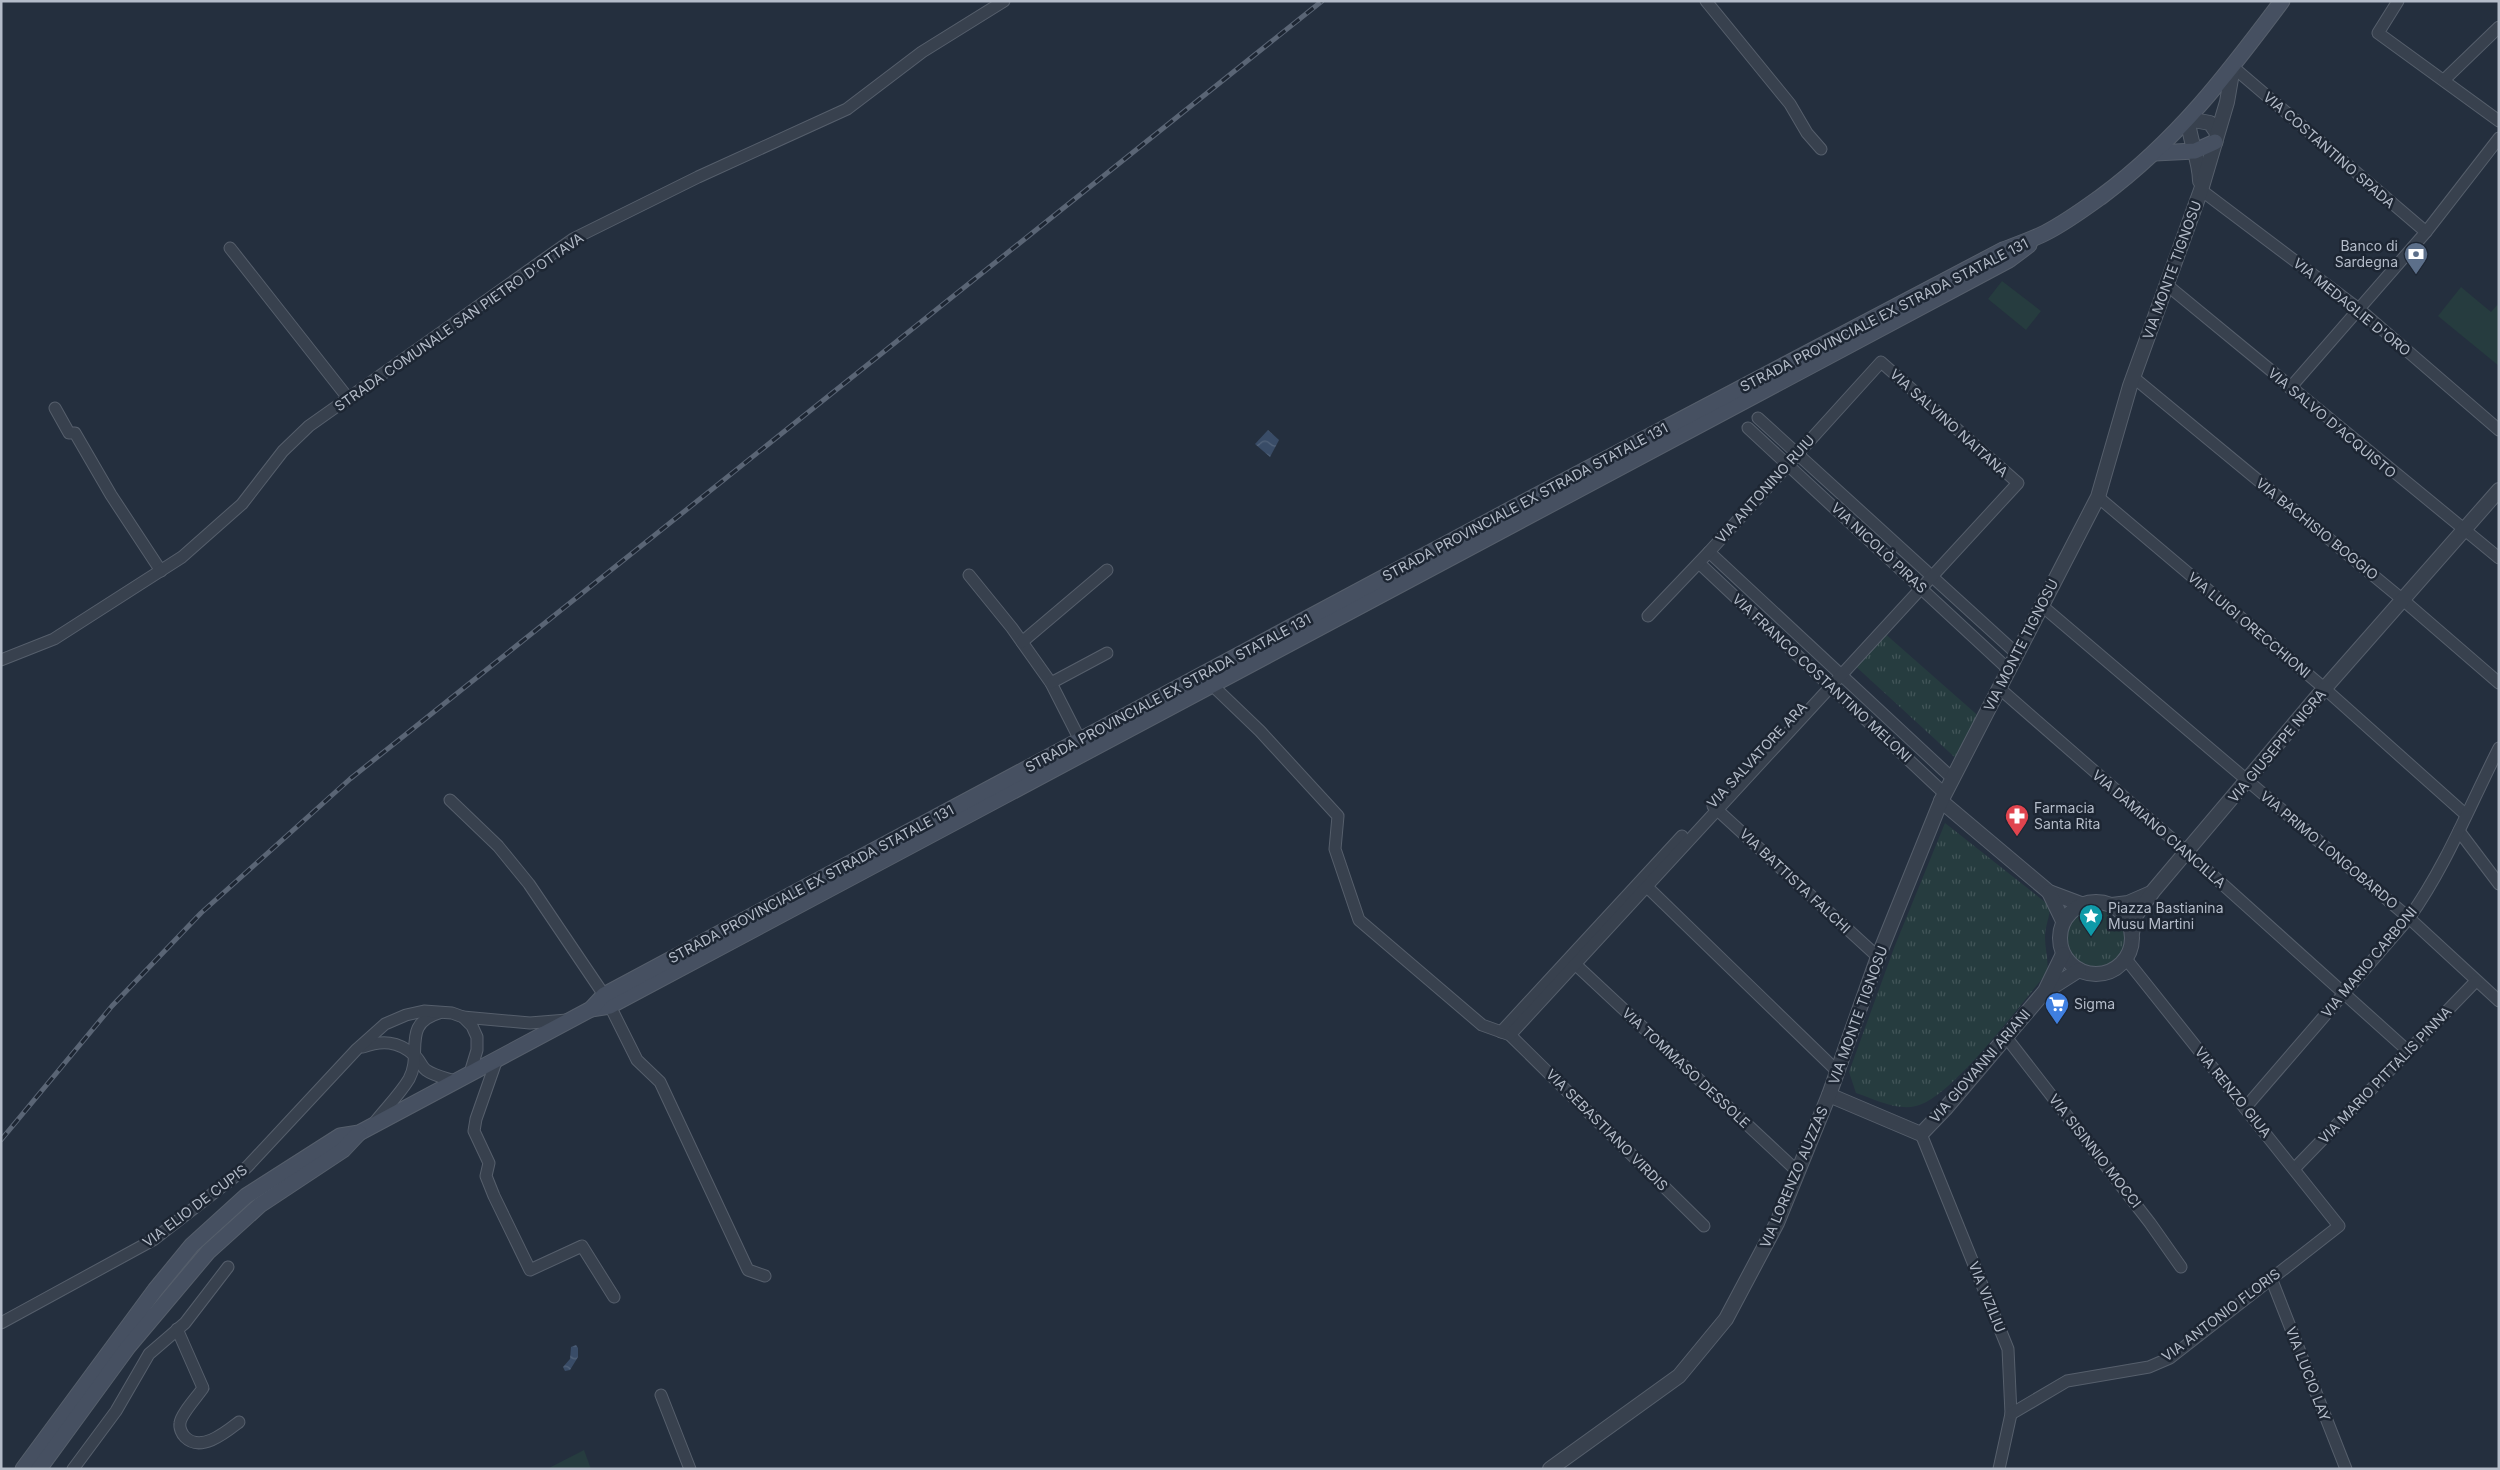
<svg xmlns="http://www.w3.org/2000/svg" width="2500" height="1470" viewBox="0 0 2500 1470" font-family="Inter,sans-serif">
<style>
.grass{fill:url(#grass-tufts)}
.green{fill:#263c3f}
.water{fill:url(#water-waves)}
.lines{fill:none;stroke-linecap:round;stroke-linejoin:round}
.minor-casing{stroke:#565f6c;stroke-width:13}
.tertiary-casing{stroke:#565f6c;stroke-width:16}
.secondary-casing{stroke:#565f6c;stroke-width:17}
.minor{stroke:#38414e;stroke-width:11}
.tertiary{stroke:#38414e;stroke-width:14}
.secondary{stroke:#465061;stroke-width:15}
.rail-casing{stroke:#5a6575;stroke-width:5}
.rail{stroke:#1d2633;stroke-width:3;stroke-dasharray:9;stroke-linecap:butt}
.labels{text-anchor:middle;stroke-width:5;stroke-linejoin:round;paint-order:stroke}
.street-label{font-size:14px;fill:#b4bcc9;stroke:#1d2633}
.poi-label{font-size:14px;fill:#b4bcc9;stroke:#1d2633;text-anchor:start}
</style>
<defs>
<pattern id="grass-tufts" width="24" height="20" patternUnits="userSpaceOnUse" patternTransform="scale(1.25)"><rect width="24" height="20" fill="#263c3f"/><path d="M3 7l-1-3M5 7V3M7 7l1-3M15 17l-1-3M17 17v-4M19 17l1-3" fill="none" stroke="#435659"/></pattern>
<pattern id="water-waves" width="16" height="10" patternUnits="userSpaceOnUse" patternTransform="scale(1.25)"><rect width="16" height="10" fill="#394c67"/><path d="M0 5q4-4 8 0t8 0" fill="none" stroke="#53647b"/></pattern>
</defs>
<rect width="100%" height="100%" fill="#242f3e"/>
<g class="grass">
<path d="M1882,631L1983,720L1961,763L1852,663Z"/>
<path d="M1945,823L2050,906C2050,917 2045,926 2045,937C2045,950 2049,960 2047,973C2020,1004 1952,1098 1916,1106C1897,1111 1874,1099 1856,1093L1849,1072L1894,948Z"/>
<path d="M2105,909L2112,914L2106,919L2114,927L2121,922C2125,936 2127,947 2118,958C2115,963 2110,964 2105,965C2072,975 2052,929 2082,912C2088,909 2098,909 2105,909Z"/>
</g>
<g class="green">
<path d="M2002,281L2041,311L2026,330L1988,299Z"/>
<path d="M2461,287L2491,312L2499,303V366L2438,316Z"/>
<path d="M584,1450L591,1469H547Z"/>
</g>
<g class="water">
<path d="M1268,430L1279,440L1270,457L1255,444Z"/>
<path d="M576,1345L578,1348V1357L570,1370L565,1371L563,1367L570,1359L571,1347Z"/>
</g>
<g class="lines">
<g class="minor-casing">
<g id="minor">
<path d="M1706,1L1790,104L1807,133L1821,149"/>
<path d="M2398,1L2378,33L2499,121"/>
<path d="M2233,67L2426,232"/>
<path d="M2444,80L2499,27"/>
<path d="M2201,190L2360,310L2499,430"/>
<path d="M230,248L348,398"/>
<path d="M2167,285L2499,558"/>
<path d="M2133,377L2403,600L2499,683"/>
<path d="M2290,388L2426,232L2499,138"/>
<path d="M55,408L69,433H75L111,495L161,571"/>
<path d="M1758,418L2016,653"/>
<path d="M1748,428L2008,669"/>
<path d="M2098,497L2324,688L2465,814"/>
<path d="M1709,552L1953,779"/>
<path d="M1699,563L1945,794"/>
<path d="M969,575L1012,628L1051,683L1080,740"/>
<path d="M2041,605L2409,918L2499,1001"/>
<path d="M1022,642L1107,570"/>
<path d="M1,660L54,639L182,557L242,504L283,451L309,426L573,239L698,177L847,109L922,52L1004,1"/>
<path d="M1051,683L1107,653"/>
<path d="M1212,685L1260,731L1338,816L1335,849L1359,920L1482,1025L1510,1035L1704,1226"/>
<path d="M1999,688L2180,846L2408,1051"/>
<path d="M450,800L498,846L529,884L604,995"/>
<path d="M1713,806L1878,957"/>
<path d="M2459,831L2499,884"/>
<path d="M1642,882L1838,1072"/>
<path d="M1575,964L1798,1172"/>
<path d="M610,1006L637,1060L660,1082L748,1270L765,1276"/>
<path d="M463,1017L530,1023L567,1020"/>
<path d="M1501,1032L1682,836"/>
<path d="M1510,1035L2018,483L1881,362L1709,552L1648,616"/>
<path d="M2006,1037L2150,1223L2181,1267"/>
<path d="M363,1047C382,1040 398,1041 414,1055C419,1058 421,1066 426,1070C434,1076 446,1078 455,1081"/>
<path d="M497,1059L476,1119L474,1131L489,1163L486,1176L494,1196L530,1270L582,1246L614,1297"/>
<path d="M2245,1108L2409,918C2446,866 2470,805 2499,748"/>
<path d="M375,1122C386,1108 400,1094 409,1079C423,1054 401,1024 439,1013"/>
<path d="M1921,1134L2008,1349L2011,1414L1999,1469"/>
<path d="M2294,1169L2476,981"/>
<path d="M2271,1278L2346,1469"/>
<path d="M1,1323L153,1240L247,1167L357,1049L385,1024L406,1015L424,1011L452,1013L463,1017L472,1026L477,1037V1050L470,1073"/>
<path d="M177,1329L203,1388C197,1397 181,1414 180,1423C179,1428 182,1434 185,1437C201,1453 226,1432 239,1422"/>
<path d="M661,1395L690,1469"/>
<path d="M2011,1414L2067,1381L2149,1367L2170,1358L2339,1226L2126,959"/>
<path d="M73,1469L116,1411L149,1354L185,1323L228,1267"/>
</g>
</g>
<g class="tertiary-casing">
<g id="tertiary">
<path d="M2200,181C2200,159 2189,141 2188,119L2210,123L2217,133"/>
<path d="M1941,801L2049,892L2081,904"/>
<path d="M2049,892L2063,921"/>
<circle cx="2096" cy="938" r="36"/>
<path d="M2112,905L2128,903L2151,893"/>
<path d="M2132,933L2136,915L2154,890L2317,697L2499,490"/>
<path d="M2046,991L2079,970"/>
<path d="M1829,1095L1921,1134L1945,1109L2045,991L2063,954"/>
<path d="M1550,1469L1679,1376L1726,1319L1777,1223L1829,1095L1878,957L1941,801L2098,497L2130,386L2201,190L2227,102L2233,67"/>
</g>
</g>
<g class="secondary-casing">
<g id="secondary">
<path d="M2155,153L2195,151L2215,142"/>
<path d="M591,1009L610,1006L2009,260L2029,245"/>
<path d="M23,1469L155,1290L192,1245L246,1196L340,1136L359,1133L591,1009L604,995L1530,499L2003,250C2016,245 2031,240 2045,233C2065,223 2084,209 2102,196C2177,140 2226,76 2282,1"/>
<path d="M39,1469L128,1347L208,1252L260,1205L343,1150L359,1133"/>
</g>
</g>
<use href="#minor" class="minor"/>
<use href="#tertiary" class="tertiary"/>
<use href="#secondary" class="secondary"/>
<g class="rail-casing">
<path id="rail" d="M1,1140L112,1006L201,913L350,779L1322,1"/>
</g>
<use href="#rail" class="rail"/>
</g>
<defs>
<g id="bank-pin" transform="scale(1.25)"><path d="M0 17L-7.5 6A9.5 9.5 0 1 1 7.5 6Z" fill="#5c6f8a" stroke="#1d2633"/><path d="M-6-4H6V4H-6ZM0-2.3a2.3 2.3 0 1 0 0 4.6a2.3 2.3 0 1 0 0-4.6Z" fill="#fff"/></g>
<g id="pharmacy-pin" transform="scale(1.25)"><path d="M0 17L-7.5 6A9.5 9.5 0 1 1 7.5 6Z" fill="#e0444e" stroke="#1d2633"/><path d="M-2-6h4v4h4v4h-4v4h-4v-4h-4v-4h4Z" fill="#fff"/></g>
<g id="sight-pin" transform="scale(1.25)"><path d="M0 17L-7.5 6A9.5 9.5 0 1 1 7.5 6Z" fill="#0f9aa8" stroke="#1d2633"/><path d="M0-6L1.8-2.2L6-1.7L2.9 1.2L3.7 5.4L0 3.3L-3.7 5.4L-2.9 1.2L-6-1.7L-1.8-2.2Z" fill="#fff"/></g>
<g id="supermarket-pin" transform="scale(1.25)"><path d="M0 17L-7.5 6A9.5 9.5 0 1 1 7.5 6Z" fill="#3f7fe0" stroke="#1d2633"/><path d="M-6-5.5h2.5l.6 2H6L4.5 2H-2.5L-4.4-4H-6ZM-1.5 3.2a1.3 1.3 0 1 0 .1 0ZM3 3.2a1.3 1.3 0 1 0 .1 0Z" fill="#fff"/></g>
</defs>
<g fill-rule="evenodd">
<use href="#bank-pin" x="2416" y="254"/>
<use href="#pharmacy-pin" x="2017" y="816"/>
<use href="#sight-pin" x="2091" y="916"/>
<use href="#supermarket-pin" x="2057" y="1004"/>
</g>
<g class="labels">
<g class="street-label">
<text transform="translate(2329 150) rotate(41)" y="5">VIA COSTANTINO SPADA</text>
<text transform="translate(2172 270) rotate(-70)" y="5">VIA MONTE TIGNOSU</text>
<text transform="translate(2352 307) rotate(39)" y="5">VIA MEDAGLIE D'ORO</text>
<text transform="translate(1884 315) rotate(-27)" y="5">STRADA PROVINCIALE EX STRADA STATALE 131</text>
<text transform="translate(459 322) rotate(-35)" y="5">STRADA COMUNALE SAN PIETRO D'OTTAVA</text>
<text transform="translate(1949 423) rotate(42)" y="5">VIA SALVINO NAITANA</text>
<text transform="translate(2332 423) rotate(40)" y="5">VIA SALVO D'ACQUISTO</text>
<text transform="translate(1765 489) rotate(-48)" y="5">VIA ANTONINO RUIU</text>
<text transform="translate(1525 502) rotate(-28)" y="5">STRADA PROVINCIALE EX STRADA STATALE 131</text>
<text transform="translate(2317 529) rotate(39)" y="5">VIA BACHISIO BOGGIO</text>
<text transform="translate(1879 548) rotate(43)" y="5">VIA NICOLÒ PIRAS</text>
<text transform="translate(2249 625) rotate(40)" y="5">VIA LUIGI ORECCHIONI</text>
<text transform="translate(2021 645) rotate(-63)" y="5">VIA MONTE TIGNOSU</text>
<text transform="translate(1822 678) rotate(43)" y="5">VIA FRANCO COSTANTINO MELONI</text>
<text transform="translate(1168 693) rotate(-28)" y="5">STRADA PROVINCIALE EX STRADA STATALE 131</text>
<text transform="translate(2277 746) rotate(-50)" y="5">VIA GIUSEPPE NIGRA</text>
<text transform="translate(1757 755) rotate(-47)" y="5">VIA SALVATORE ARA</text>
<text transform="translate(2159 829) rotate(41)" y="5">VIA DAMIANO CIANCILLA</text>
<text transform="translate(2329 850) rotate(40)" y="5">VIA PRIMO LONGOBARDO</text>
<text transform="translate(1795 881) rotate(43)" y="5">VIA BATTISTA FALCHI</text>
<text transform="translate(811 884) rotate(-28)" y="5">STRADA PROVINCIALE EX STRADA STATALE 131</text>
<text transform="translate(2369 962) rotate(-50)" y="5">VIA MARIO CARBONI</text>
<text transform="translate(1858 1015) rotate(-70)" y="5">VIA MONTE TIGNOSU</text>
<text transform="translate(1980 1066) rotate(-49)" y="5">VIA GIOVANNI ARIANI</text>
<text transform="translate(1686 1068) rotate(43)" y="5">VIA TOMMASO DESSOLE</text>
<text transform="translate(2385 1075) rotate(-46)" y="5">VIA MARIO PITTALIS PINNA</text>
<text transform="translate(2233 1092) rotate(51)" y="5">VIA RENZO GIUA</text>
<text transform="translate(1607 1130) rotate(45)" y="5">VIA SEBASTIANO VIRDIS</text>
<text transform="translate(2095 1151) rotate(52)" y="5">VIA SISINNIO MOCCI</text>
<text transform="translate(1794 1177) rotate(-67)" y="5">VIA LORENZO AUZZAS</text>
<text transform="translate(195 1206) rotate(-37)" y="5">VIA ELIO DE CUPIS</text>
<text transform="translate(1987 1297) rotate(68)" y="5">VIA VIZILIU</text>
<text transform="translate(2221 1315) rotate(-37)" y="5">VIA ANTONIO FLORIS</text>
<text transform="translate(2308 1374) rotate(69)" y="5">VIA LUCIO LAY</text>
</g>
<g class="poi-label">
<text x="2398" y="251" text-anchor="end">Banco di<tspan x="2398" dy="16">Sardegna</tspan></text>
<text x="2034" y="813">Farmacia<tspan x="2034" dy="16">Santa Rita</tspan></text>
<text x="2108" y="913">Piazza Bastianina<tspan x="2108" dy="16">Musu Martini</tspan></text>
<text x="2074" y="1009">Sigma</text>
</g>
</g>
<rect width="2500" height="1470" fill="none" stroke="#b4bcc9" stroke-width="5"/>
</svg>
